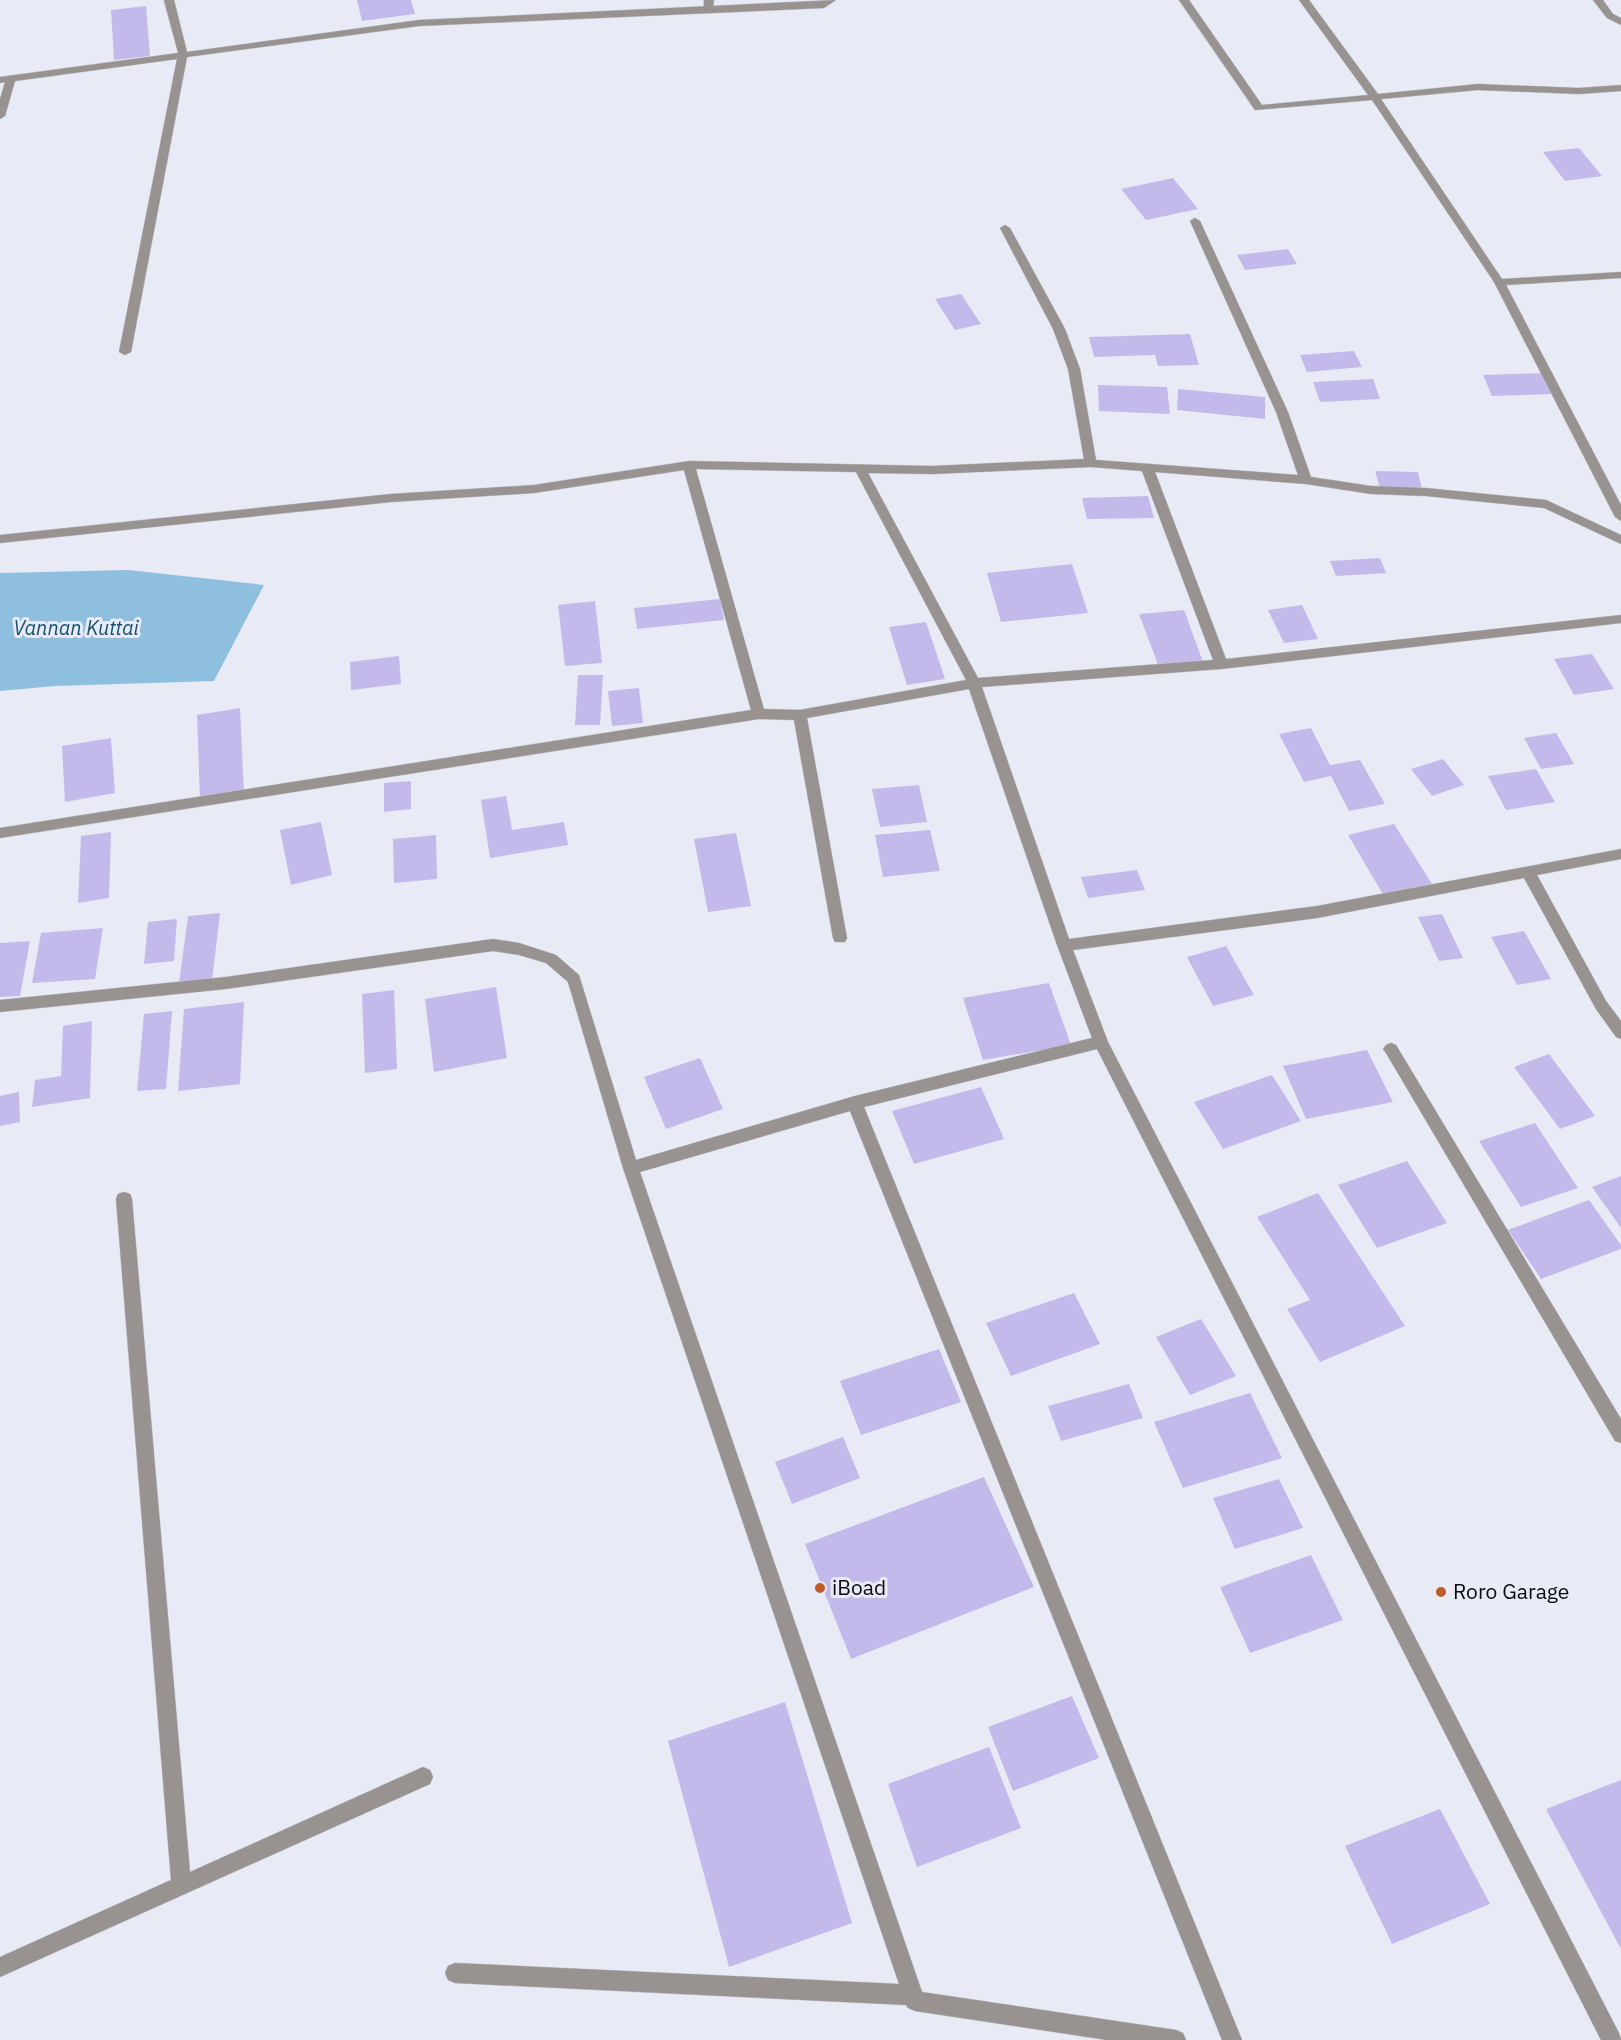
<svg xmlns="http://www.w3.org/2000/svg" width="1621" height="2040" viewBox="0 0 1621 2040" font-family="'IBM Plex Sans',sans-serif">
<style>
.water{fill:#8ebfde}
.building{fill:#c3baeb}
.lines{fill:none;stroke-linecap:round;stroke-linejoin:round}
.service-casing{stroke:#c4c7d1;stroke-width:1}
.minor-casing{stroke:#c4c7d1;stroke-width:1}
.service{fill:#989390;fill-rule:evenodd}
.minor{fill:#989390;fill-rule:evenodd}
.poi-dot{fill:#c05b2a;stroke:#e8ebf6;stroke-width:2}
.labels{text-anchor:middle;stroke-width:6;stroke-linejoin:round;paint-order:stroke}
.water-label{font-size:20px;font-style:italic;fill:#175170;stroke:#e8ebf6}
.near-poi-label{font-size:21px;fill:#0a0b0f;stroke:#e8ebf6;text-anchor:start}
</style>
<rect width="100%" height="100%" fill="#e8ebf6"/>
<path class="water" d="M128,570L264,585L214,681L55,686L0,691V573Z"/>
<g class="building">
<path d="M357,0H411L415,14L362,21Z"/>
<path d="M146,6L150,56L114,60L111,10Z"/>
<path d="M1579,148L1602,176L1565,181L1543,152Z"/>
<path d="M1173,178L1198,209L1146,220L1121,189Z"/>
<path d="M1288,249L1297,264L1245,270L1237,255Z"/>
<path d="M961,294L981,324L955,330L935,299Z"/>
<path d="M1190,334L1199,365L1158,366L1155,355L1094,357L1089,337Z"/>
<path d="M1354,351L1362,367L1307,372L1300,355Z"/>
<path d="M1545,373L1554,394L1492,396L1483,375Z"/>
<path d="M1373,379L1380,399L1320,402L1313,382Z"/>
<path d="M1098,385L1167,387L1170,414L1099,411Z"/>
<path d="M1178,389L1265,397V419L1177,410Z"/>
<path d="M1375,471L1418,472L1422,489L1380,488Z"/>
<path d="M1148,496L1154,518L1087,519L1082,498Z"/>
<path d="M1380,558L1386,573L1336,576L1330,561Z"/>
<path d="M1072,564L1088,613L1001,622L987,573Z"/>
<path d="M720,599L724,620L637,629L634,608Z"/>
<path d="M595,601L602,663L565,666L558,605Z"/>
<path d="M1302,605L1318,639L1284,643L1268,610Z"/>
<path d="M1184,610L1203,662L1159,667L1139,614Z"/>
<path d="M926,622L945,679L907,685L889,627Z"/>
<path d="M1592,654L1614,689L1574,695L1554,659Z"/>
<path d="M399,656L401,684L351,690L350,662Z"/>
<path d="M578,675H603L600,725H575Z"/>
<path d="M639,688L643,723L612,726L608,691Z"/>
<path d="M240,708L244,794L200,801L197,715Z"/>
<path d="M1311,728L1330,765L1360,760L1385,804L1349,811L1331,776L1304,782L1279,734Z"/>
<path d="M1556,733L1574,764L1541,769L1524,738Z"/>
<path d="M111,738L115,793L65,802L62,746Z"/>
<path d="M1443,759L1464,785L1432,796L1411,769Z"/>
<path d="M1536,769L1555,802L1506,810L1488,776Z"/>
<path d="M411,781V809L384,812V783Z"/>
<path d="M919,785L927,822L880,827L872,789Z"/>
<path d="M506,796L512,830L564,822L568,845L490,858L481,800Z"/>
<path d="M321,822L332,875L291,885L280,830Z"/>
<path d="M1394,824L1432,884L1384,896L1348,835Z"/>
<path d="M930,830L940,871L883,877L875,835Z"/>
<path d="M111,832L109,898L78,903L81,836Z"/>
<path d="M736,833L751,906L708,912L694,839Z"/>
<path d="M436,835L437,879L394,883L393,839Z"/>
<path d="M1137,870L1145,890L1088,898L1081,877Z"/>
<path d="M220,913L212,981L179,983L188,916Z"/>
<path d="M1442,914L1463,958L1439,961L1418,917Z"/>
<path d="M177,919L174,961L144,964L148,922Z"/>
<path d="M103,928L95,979L32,983L41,933Z"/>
<path d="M1524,931L1551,979L1517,985L1491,937Z"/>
<path d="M30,941L20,996L0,997V943Z"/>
<path d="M1226,946L1254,995L1213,1006L1187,957Z"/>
<path d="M1049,983L1071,1045L983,1060L963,998Z"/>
<path d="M496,987L507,1058L434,1072L425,999Z"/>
<path d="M394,990L397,1069L365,1073L362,994Z"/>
<path d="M244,1002L240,1084L178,1091L184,1009Z"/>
<path d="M172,1011L166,1089L137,1091L144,1014Z"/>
<path d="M92,1021L90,1098L32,1107L35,1080L61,1076L63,1026Z"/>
<path d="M1367,1050L1393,1102L1306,1119L1283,1066Z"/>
<path d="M1549,1054L1595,1116L1560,1129L1514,1067Z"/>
<path d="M700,1058L723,1109L666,1129L644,1077Z"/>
<path d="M1272,1075L1301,1121L1223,1149L1194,1102Z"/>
<path d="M981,1087L1004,1139L914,1164L892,1111Z"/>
<path d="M19,1092L20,1122L0,1126V1096Z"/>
<path d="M1535,1123L1578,1188L1521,1207L1479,1141Z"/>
<path d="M1407,1161L1447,1223L1377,1248L1338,1185Z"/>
<path d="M1621,1176V1228L1592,1187Z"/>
<path d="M1318,1193L1405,1326L1320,1362L1287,1309L1310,1300L1257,1217Z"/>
<path d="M1589,1200L1621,1245V1249L1541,1279L1508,1230Z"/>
<path d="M1074,1293L1100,1344L1011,1376L986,1323Z"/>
<path d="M1201,1319L1236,1376L1190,1395L1156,1337Z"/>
<path d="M939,1349L961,1402L861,1435L840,1381Z"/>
<path d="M1129,1384L1143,1418L1061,1441L1048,1406Z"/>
<path d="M1250,1393L1282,1458L1183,1488L1154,1422Z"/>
<path d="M843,1437L860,1478L792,1504L775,1462Z"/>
<path d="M984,1477L1034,1587L851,1659L805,1544Z"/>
<path d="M1279,1479L1303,1528L1235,1549L1213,1498Z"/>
<path d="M1311,1555L1343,1620L1250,1653L1220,1587Z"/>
<path d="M1072,1696L1099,1758L1013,1791L988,1727Z"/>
<path d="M785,1702L852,1923L729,1967L668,1741Z"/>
<path d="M989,1747L1021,1828L917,1867L888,1784Z"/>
<path d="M1621,1780V1949L1546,1809Z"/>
<path d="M1440,1809L1490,1904L1392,1944L1345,1846Z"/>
</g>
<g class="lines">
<g class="service-casing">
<path id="service" d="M704,0H714L712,13L704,11Z"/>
</g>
<g class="minor-casing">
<g id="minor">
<path d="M164,0H174L187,52L419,20L836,0L824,8L419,26L187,57L131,352L125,355L119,352L177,59L15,81L5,116L0,119V99L5,82L0,83V77L178,53Z"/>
<path d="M1179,0H1189L1262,105L1368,95L1299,0H1309L1378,94L1478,84L1579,88L1621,85V91L1579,94L1478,90L1381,99L1502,279L1621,272V278L1506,285L1621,505V521L1615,517L1494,282L1372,100L1255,110Z"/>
<path d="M1593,0H1603L1613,14L1621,18V25L1607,18Z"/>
<path d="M1195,218L1200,221L1288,412L1311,477L1371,486L1426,488L1546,500L1621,535V544L1544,508L1426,496L1371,494L1306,484L1155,472L1226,659L1621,615V623L1221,669L982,687L1069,939L1317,906L1621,849V859L1537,875L1606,1001L1621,1021V1039L1616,1037L1596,1009L1524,878L1317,918L1073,950L1108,1042L1619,2033L1621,2040H1601L1097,1049L864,1107L1242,2040H1222L850,1111L640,1172L922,1992L1176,2030L1183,2033L1186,2040H1107L915,2011L908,2008L906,2005L455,1983L448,1980L445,1973L448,1966L455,1963L899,1984L623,1168L568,982L546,963L519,955L493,951L226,989L0,1012V1000L226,977L493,939L519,943L556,955L579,975L636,1160L855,1096L1092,1038L1057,945L969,689L807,718L847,938L845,942H835L833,938L794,720L759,719L0,838V828L751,710L684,470L534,493L391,502L0,543V535L391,494L534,485L689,461L932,466L1084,459L1068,369L1053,329L1000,228L1005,225L1010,228L1065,329L1080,369L1096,460L1298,475L1276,412L1190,221ZM1091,467L1142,471L1213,660L978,678L868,473L932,474ZM696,469L856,472L966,680L800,710L764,709Z"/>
<path d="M1391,1043L1396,1045L1621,1419V1443L1615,1441L1386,1053L1383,1049L1386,1045Z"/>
<path d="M124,1192L130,1194L132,1199L190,1872L423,1767L430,1770L433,1777L430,1784L0,1977V1957L171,1880L116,1199L118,1194Z"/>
</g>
</g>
<use href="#service" class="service"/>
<use href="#minor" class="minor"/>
</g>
<g class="poi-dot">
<circle cx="820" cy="1588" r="6"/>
<circle cx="1441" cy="1592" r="6"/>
</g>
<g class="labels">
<g class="water-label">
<text x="76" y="635">Vannan Kuttai</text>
</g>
<g class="near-poi-label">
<text x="832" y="1595">iBoad</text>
<text x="1453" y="1599">Roro Garage</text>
</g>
</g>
</svg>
